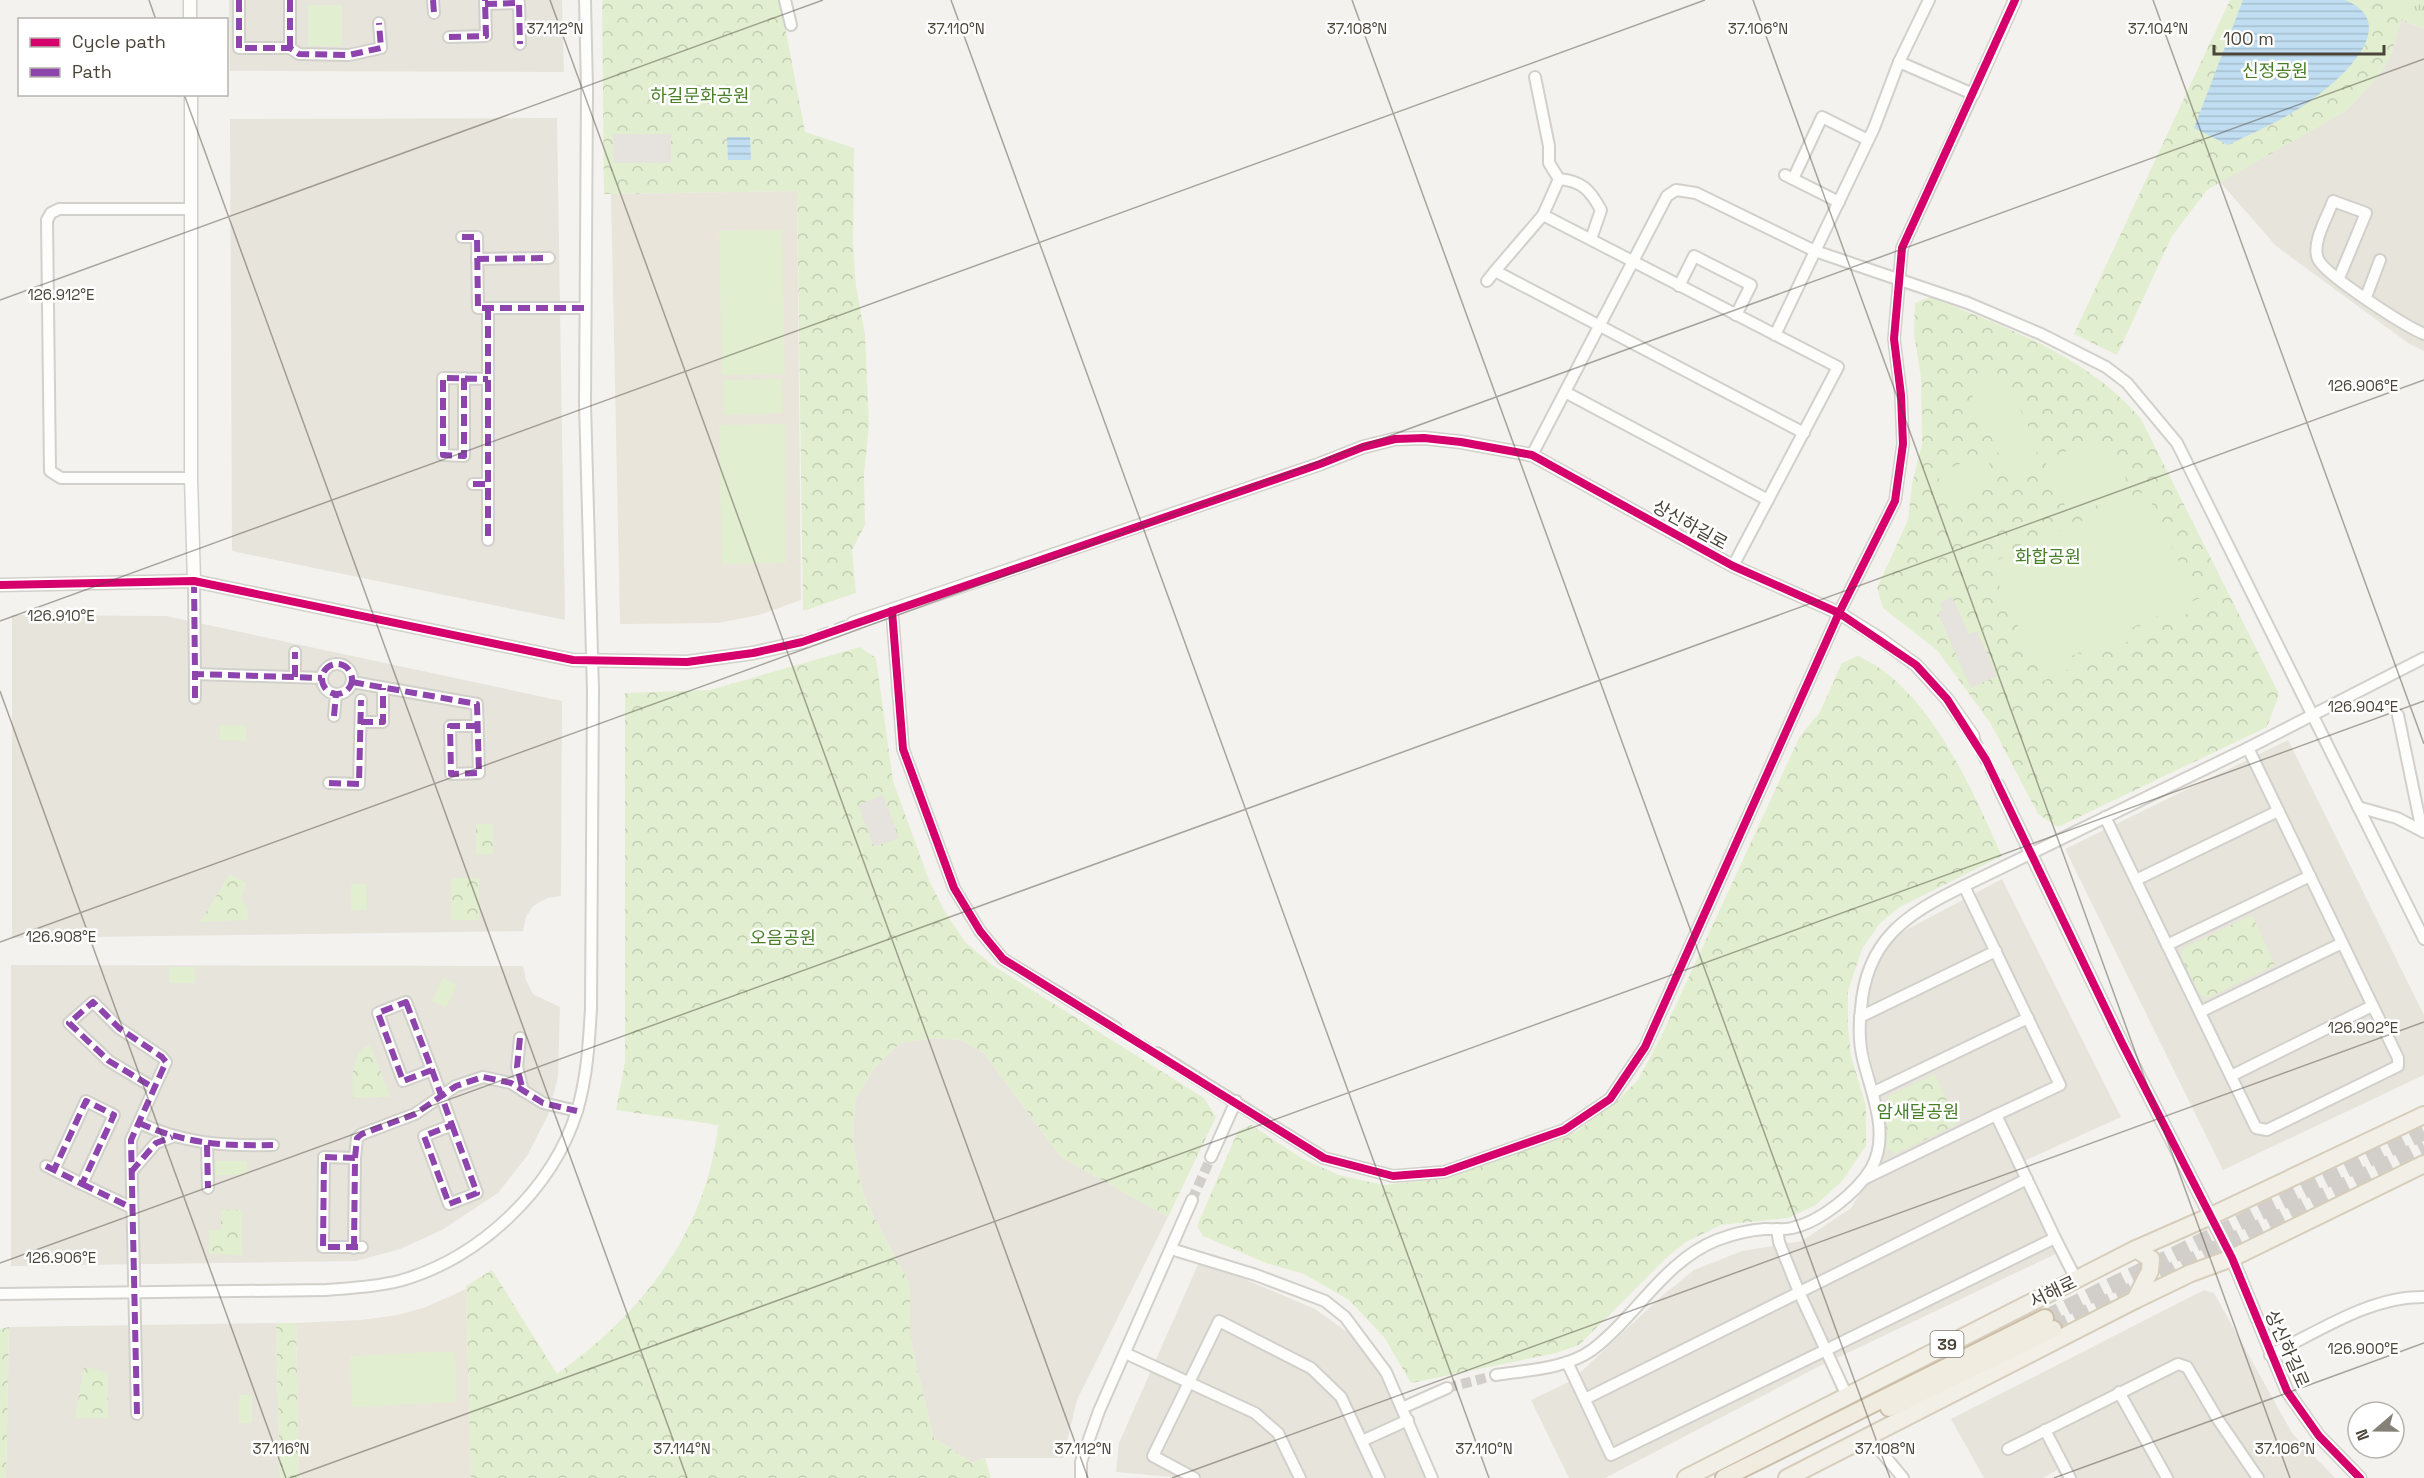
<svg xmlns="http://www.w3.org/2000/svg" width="2424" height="1478" viewBox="0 0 2424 1478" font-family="'Space Grotesk','Noto Sans KR',sans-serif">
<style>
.residential{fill:#e7e4dc}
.education{fill:#eae5da}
.grass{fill:url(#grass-tufts)}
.forest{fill:url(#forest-crowns)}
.pitch{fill:#e1eecf}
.parking{fill:#e6e3df}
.water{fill:url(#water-rules)}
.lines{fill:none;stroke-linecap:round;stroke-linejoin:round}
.minor-tunnel{stroke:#d2cfca;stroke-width:10;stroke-dasharray:10 5;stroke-linecap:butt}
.tertiary-tunnel{stroke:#d2cfca;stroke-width:12;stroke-dasharray:12 6;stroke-linecap:butt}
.trunk-tunnel{stroke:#d2cfca;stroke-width:16;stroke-dasharray:16 8;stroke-linecap:butt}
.minor-casing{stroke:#d2d0cb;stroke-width:14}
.tertiary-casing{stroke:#d2d0cb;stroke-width:15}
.primary-casing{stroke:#d6cebb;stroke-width:20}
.trunk-casing{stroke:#ccbfa9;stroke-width:20}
.minor{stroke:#fdfdfc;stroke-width:10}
.tertiary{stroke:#fdfdfc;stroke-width:12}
.primary{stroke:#f2efe6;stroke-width:16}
.trunk{stroke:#f0ece0;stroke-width:16}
.quiet{stroke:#8e44ad;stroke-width:6;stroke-dasharray:12 6;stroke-linecap:butt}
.cycleway-casing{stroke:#fff;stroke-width:11}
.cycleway{stroke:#d6006c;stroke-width:8}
.ticks{fill:none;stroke:#4b4439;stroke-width:1.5;stroke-opacity:0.45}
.labels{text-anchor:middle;stroke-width:5;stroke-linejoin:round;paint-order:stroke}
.shield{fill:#fff;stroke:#817c74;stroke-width:1.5}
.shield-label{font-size:16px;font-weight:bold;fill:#4b4439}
.park-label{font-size:18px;fill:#4a7f2a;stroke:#fff}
.street-label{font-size:18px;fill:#4b4439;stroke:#fff}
.ticks-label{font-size:15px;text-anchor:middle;fill:#4b4439;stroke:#fff;stroke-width:5;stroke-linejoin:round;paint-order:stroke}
</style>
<defs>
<pattern id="grass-tufts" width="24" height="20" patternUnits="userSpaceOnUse" patternTransform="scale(1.5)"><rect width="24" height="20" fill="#e1eecf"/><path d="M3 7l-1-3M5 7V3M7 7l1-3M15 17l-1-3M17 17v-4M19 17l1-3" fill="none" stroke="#c3cdb2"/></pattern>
<pattern id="forest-crowns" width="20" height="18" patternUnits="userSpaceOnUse" patternTransform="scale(1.5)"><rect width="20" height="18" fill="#e1eecf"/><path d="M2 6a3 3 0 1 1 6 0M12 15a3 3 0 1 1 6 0" fill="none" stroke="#c3cdb2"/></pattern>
<pattern id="water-rules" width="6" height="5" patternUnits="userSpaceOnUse" patternTransform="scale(1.5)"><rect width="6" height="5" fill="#c0ddf1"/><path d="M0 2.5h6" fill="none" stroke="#a6bfcf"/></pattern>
</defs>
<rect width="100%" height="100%" fill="#f4f2ee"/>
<g class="residential">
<path d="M229,0H562L564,72L230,71Z"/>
<path d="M2401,20L2424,29V351L2408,343L2276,246L2220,182L2347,110L2380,74L2391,55Z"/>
<path d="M557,118L565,620L232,551L230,119Z"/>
<path d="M12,615L166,616L562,701L561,896L547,898L533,906L526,917L523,931L12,938Z"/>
<path d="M2288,740L2424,1015V1075L2223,1170L2065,849Z"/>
<path d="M2002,879L2121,1117L2022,1162L2066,1249L1816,1368L1605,1478H1569L1531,1400L1571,1381L1663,1295L1694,1270L1742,1251L1802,1241L1851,1208L1877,1166L1882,1106L1865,1037V991L1875,965L1891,938Z"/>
<path d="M11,965L523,966L526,980L533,994L560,1007L558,1077L548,1115L527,1156L498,1193L442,1230L400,1249L356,1261L11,1266Z"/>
<path d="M935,1038L961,1040L984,1053L1061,1157L1168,1217L1077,1400L1063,1458H985L972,1463L933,1437L910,1337V1285L867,1204L860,1182L853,1142L855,1100L874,1068L900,1043Z"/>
<path d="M1200,1260L1315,1309L1356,1338L1387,1386L1427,1478H1183L1116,1472L1119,1443Z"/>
<path d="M2204,1290L2214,1293L2292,1433L2335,1478H2061L2057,1470L2043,1478H1984L1951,1419Z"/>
<path d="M276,1323L280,1478H6L9,1327Z"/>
</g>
<g class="education">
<path d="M797,191L801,600L759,615L718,623L620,624L611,194Z"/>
<path d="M466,1289L471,1478H299L296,1323L361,1320L398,1315L426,1307Z"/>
</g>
<path class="grass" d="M2396,0H2424V29L2401,20Z"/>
<g class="forest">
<path d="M602,0H780L805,132L854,148L853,243L856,286L865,335L869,425L864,474L865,525L852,550L856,593L803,611L797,191L604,194Z"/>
<path d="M2230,0H2396L2401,20L2391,55L2380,74L2347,110L2207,190L2172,236L2117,355L2074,334Z"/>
<path d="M1930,297C2005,327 2088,356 2141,419L2279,694L2267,727L2058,827L2038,814L1991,724L1938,651L1883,608L1877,588L1908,520L1912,484L1922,444L1921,378L1914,333L1915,303Z"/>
<path d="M860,647L876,658L893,781L929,880L944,910L965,942L992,965L1204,1098L1216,1117L1168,1217L1061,1157L984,1053L961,1040L935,1038L900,1043L874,1068L855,1100L853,1142L860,1182L867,1204L910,1285V1337L933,1437L972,1463L985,1458L991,1478H471L466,1286L492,1270L557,1374C642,1314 707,1231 718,1125L616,1110L625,1062V693L710,690Z"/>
<path d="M1858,656C1929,687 1972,790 2002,856L1900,907L1880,923L1862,949L1848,991V1027L1851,1056L1866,1106V1146L1843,1180L1816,1205L1788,1218L1721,1225L1686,1242L1666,1258L1579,1345L1556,1353L1411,1383L1384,1337L1349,1300L1304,1274L1266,1263L1203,1236L1197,1226L1238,1131L1251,1125L1303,1159L1339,1175L1383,1185L1440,1179L1576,1132L1615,1103L1638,1080L1662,1035L1800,736L1820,712L1842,663Z"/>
<path d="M476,824H493V854L476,855Z"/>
<path d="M230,874L246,883L241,899L247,908L248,920L200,922Z"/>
<rect x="451" y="878" width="28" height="42"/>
<path d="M2252,915L2275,965L2209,997L2200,995L2181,956L2184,948Z"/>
<path d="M369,1045L373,1051L390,1097L353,1098C353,1081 349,1053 369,1045Z"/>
<path d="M1935,1074L1957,1124L1895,1154L1886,1147C1888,1132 1883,1108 1889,1096Z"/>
<path d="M221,1210H242V1255L209,1254V1230H221Z"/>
<path d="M276,1323H296L299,1478H280Z"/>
<path d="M9,1327L6,1478H0V1329Z"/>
<path d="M84,1366L108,1373V1418H75Z"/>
</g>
<g class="pitch">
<rect x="308" y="5" width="34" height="41"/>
<path d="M782,230L785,374L722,375L719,231Z"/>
<path d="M1994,373C2009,379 2039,443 2037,459L2024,472L2012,471L2003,463L1972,395L1977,378Z"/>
<path d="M782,379L783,413L724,415L723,380Z"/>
<path d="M785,424L786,563L722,564L719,425Z"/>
<path d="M2093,439L2103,462L2115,457L2131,490L2070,517L2045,461Z"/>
<path d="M1984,453L1997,479L1949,501L1937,474Z"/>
<path d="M2146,491L2196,598L2039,671L1989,564Z"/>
<path d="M2204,596L2208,604L2026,689L2023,681Z"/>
<path d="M220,725L246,726V741L219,740Z"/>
<path d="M351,884H366L367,910H351Z"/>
<rect x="169" y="967" width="26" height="16"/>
<path d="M443,978L457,985L446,1008L432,1001Z"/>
<rect x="216" y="1161" width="31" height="14"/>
<path d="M455,1351L457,1402L352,1407L350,1356Z"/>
<rect x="239" y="1395" width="13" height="28"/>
</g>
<g class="parking">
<path d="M613,134H671V163H614Z"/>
<path d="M1952,597L1969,634L1977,631L1997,676L1971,688L1938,613L1943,611L1940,603Z"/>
<path d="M883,795L899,838L874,847L858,805Z"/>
</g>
<g class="water">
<path d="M2243,0H2345C2403,24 2341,79 2313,99C2288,118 2256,131 2228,145L2194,128Z"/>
<path d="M727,137H750L751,160H728Z"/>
</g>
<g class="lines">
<g class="minor-tunnel">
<path d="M1116,1028L1157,1053"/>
<path d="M1192,1200L1211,1157"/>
<path d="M1447,1388L1496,1375"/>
</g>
<g class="tertiary-tunnel">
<path d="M802,642L853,623"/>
<path d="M1973,736L1998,785"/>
</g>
<g class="trunk-tunnel">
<path d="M2045,1318L2424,1132"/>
<path d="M2053,1329L2424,1146"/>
</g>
<g class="minor-casing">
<g id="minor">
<path d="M239,0V48H290L299,54L349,55L381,48L379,23"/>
<path d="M290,0V48"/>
<path d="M433,0L434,13"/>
<path d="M785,0L791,25"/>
<path d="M485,4L519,3L520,44"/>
<path d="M449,37L486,36L485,0"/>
<path d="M1535,77L1549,146V163L1559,179"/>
<path d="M1785,175L1839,202"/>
<path d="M1793,179L1822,117L1868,140"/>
<path d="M191,209H59L51,213L47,220L50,471L61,478H191"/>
<path d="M1543,215L1559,179C1582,181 1590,190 1601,210L1591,239"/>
<path d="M462,237H477L478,308H585"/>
<path d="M477,259L549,258"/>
<path d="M1495,271L1543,215L1838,367L1733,566"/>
<path d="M2339,278L2366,213L2333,201C2328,216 2311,243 2318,259C2325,275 2405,326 2424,334"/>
<path d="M1487,281L1495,271L1804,433"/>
<path d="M1679,286L1694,256L1751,285L1736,315"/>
<path d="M2366,297L2380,260"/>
<path d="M488,308V540"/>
<path d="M1775,335L1874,128L1899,62L1929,0"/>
<path d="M464,378V456L443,455V378L488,379"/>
<path d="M1565,392L1768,500"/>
<path d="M1532,455L1667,196L1676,190L1696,193L1815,251L1968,303L2041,334L2106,367L2127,383L2177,443L2424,939"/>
<path d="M473,484H488"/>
<path d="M194,581L195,674L322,678"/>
<path d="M892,611L903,749L954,888L980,931L1003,959L1116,1028"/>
<circle cx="337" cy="679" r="15"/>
<path d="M295,677V652"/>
<path d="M352,682L477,704L479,773L451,774L450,726H478"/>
<path d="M195,698V674"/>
<path d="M2398,715L2422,831"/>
<path d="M334,716L336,694"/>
<path d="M361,722H383V688"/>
<path d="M2248,748L2424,658"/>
<path d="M329,783L359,784L361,700"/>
<path d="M2358,807L2397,818L2424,832"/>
<path d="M2136,880L2278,811"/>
<path d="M1964,886L2248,748L2398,1058V1066L2267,1130L2256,1128L2105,817"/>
<path d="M2167,945L2310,876"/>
<path d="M406,1002L432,1070L403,1081L378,1013Z"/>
<path d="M2200,1012L2342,943"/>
<path d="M1860,1017L1996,951"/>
<path d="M520,1038L517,1067L523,1091"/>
<path d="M1157,1053L1324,1158L1393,1176L1444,1172L1564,1130L1610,1099L1645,1047L1839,613L1895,501L1903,444L1901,395L1894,339L1902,248L1973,94L1899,62"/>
<path d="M432,1070L452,1125"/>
<path d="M2231,1076L2372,1006"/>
<path d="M1874,1092L2028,1018"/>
<path d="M139,1123C186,1144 222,1146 273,1145"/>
<path d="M452,1125L477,1193L449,1204L424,1136Z"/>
<path d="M207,1145L208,1188"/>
<path d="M1211,1157L1236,1101"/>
<path d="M355,1158L357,1138L362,1134L415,1114L456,1086L483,1077L511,1083L543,1103L577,1111"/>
<path d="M46,1166L82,1184L114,1115L86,1101L54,1170"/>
<path d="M132,1171L156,1143L172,1137"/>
<path d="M82,1184L132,1208"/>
<path d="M1777,1229L1779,1242L1799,1292L1847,1396"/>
<path d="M2055,1238L2077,1281"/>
<path d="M354,1248L355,1158L324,1157L323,1247H362"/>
<path d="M1171,1249L1256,1275L1325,1301L1345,1317L1386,1372L1432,1478"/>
<path d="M0,1294L326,1290C351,1288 375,1287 399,1281C478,1259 552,1191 577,1111C587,1078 589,1043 591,1008L593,690L585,404L587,89L585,0"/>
<path d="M1125,1353L1255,1413L1278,1433L1300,1478"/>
<path d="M2270,1355C2318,1332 2370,1296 2424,1297"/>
<path d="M1567,1362L1611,1455L2055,1238L1996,1115L1866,1178"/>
<path d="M1496,1375C1528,1370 1565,1369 1592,1350C1636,1317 1664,1261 1717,1240C1733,1234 1748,1230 1765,1229C1774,1229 1784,1230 1792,1228C1820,1222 1856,1193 1871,1169C1891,1134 1871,1093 1863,1059C1859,1043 1859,1026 1861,1009C1866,940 1906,914 1964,886L2060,1085L1996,1115"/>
<path d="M2119,1392L2167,1478"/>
<path d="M1585,1399L2027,1179"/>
<path d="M1402,1408L1447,1388"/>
<path d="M137,1414L131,1140L166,1062L162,1057L119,1028L93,1002L69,1023L109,1061L154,1088"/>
<path d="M2045,1430L2070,1478"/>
<path d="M1869,1437L1903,1478"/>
<path d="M1362,1441L1408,1420"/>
<path d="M2008,1449L2178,1364L2187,1367L2217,1418L2258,1478"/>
<path d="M1081,1478V1462L1099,1411L1192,1200"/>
<path d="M1194,1478L1153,1456L1219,1321L1311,1368L1341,1397L1379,1478"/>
</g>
</g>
<g class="tertiary-casing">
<g id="tertiary">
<path d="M190,0V20"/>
<path d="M191,94V478L194,581"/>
<path d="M1973,94L2015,0"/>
<path d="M0,585L194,581L573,660L687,662L753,653L802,642"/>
<path d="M853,623L1320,464L1363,447L1395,439L1424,438L1461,442L1532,455L1733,566L1839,613L1879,638L1916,665L1947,699L1973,736"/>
<path d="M1998,785L2122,1043L2232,1258L2287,1391L2319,1436L2360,1478"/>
</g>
</g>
<g class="primary-casing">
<g id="primary">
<path d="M2135,1300L2150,1271L2151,1259L2136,1249"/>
<path d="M1686,1478L2136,1249L2211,1216L2424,1115"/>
<path d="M1787,1478L2135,1300L2191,1273L2232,1258L2424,1164"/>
</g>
</g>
<g class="trunk-casing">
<g id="trunk">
<path d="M1889,1408L2053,1329"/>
<path d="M1724,1478L2045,1318"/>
</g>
</g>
<use href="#minor" class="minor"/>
<use href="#tertiary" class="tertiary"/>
<use href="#primary" class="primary"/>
<use href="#trunk" class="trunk"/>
<g class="quiet">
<path d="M239,0V48H290L299,54L349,55L381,48L379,23"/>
<path d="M290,0V48"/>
<path d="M433,0L434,13"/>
<path d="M485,4L519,3L520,44"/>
<path d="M449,37L486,36L485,0"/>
<path d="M462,237H477L478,308H585"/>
<path d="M477,259L549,258"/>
<path d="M488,308V540"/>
<path d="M464,378V456L443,455V378L488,379"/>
<path d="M473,484H488"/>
<path d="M194,581L195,674L322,678"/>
<circle cx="337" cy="679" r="15"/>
<path d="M295,677V652"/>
<path d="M352,682L477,704L479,773L451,774L450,726H478"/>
<path d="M195,698V674"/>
<path d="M334,716L336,694"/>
<path d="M361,722H383V688"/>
<path d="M329,783L359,784L361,700"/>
<path d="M406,1002L432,1070L403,1081L378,1013Z"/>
<path d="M520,1038L517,1067L523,1091"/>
<path d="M432,1070L452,1125"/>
<path d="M139,1123C186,1144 222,1146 273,1145"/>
<path d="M452,1125L477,1193L449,1204L424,1136Z"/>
<path d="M207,1145L208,1188"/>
<path d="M355,1158L357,1138L362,1134L415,1114L456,1086L483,1077L511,1083L543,1103L577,1111"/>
<path d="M46,1166L82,1184L114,1115L86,1101L54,1170"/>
<path d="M131,1172L156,1143L172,1137"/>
<path d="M82,1184L132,1208"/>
<path d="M354,1248L355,1158L324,1157L323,1247H362"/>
<path d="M137,1414L131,1140L166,1062L162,1057L119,1028L93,1002L69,1023L109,1061L154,1088"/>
</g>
<g class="cycleway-casing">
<g id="cycleway">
<path d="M0,585L194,581L573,660L687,662L753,653L802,642L1320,464L1363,447L1395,439L1424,438L1461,442L1532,455L1733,566L1839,613L1916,665L1947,699L1986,760L2122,1043L2232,1258L2287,1391L2319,1436L2360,1478"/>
<path d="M892,611L903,749L954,888L980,931L1003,959L1324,1158L1393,1176L1444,1172L1564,1130L1610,1099L1645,1047L1839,613L1895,501L1903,444L1901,395L1894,339L1902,248L2015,0"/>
</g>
</g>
<use href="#cycleway" class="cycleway"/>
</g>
<path class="ticks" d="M149,0L156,20M550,0L1088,1478M951,0L1489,1478M1352,0L1890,1478M1753,0L2290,1478M2153,0L2424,744M184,94L687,1478M0,300L823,0M0,621L1705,0M0,691L286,1478M0,942L2424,59M0,1263L2424,380M290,1478L2424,701M1172,1478L2424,1022M2054,1478L2424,1343"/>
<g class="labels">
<rect class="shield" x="1930.5" y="1331" width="33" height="26" rx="4.5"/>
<g class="shield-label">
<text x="1947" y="1350">39</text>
</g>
<g class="park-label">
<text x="2275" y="77">신정공원</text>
<text x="700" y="102">하길문화공원</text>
<text x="2048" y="563">화합공원</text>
<text x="783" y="944">오음공원</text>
<text x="1918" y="1118">암새달공원</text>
</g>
<g class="street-label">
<text transform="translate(1690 525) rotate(29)" y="6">상신하길로</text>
<text transform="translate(2053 1292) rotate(-26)" y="6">서해로</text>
<text transform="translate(2287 1349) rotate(66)" y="6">상신하길로</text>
</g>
</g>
<g class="ticks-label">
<text x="555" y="34">37.112°N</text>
<text x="956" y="34">37.110°N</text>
<text x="1357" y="34">37.108°N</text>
<text x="1758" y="34">37.106°N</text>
<text x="2158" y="34">37.104°N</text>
<text x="61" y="300">126.912°E</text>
<text x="2363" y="391">126.906°E</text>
<text x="61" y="621">126.910°E</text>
<text x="2363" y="712">126.904°E</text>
<text x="61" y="942">126.908°E</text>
<text x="2363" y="1033">126.902°E</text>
<text x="61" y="1263">126.906°E</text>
<text x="2363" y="1354">126.900°E</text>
<text x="281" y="1454">37.116°N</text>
<text x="682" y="1454">37.114°N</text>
<text x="1083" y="1454">37.112°N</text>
<text x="1484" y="1454">37.110°N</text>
<text x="1885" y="1454">37.108°N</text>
<text x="2285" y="1454">37.106°N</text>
</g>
<rect x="18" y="18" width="210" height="78" fill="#ffffff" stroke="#b7b4b0" stroke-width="1.5"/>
<rect x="30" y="38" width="30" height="9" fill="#d6006c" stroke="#b7b4b0" stroke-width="1.5"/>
<text x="72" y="48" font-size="18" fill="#4b4439">Cycle path</text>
<rect x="30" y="68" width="30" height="9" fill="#8e44ad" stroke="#b7b4b0" stroke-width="1.5"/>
<text x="72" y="78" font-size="18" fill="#4b4439">Path</text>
<g transform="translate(2376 1430) rotate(250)"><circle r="28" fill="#ffffff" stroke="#b7b4b0" stroke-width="1.5"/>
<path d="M0-4.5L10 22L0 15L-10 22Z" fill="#868178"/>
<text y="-9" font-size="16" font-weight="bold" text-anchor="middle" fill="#4b4439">N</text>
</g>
<path d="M2214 45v9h170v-9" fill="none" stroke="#4b4439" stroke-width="3"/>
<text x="2223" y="45" font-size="18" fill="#4b4439" stroke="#ffffff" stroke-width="4.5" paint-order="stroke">100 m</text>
</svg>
